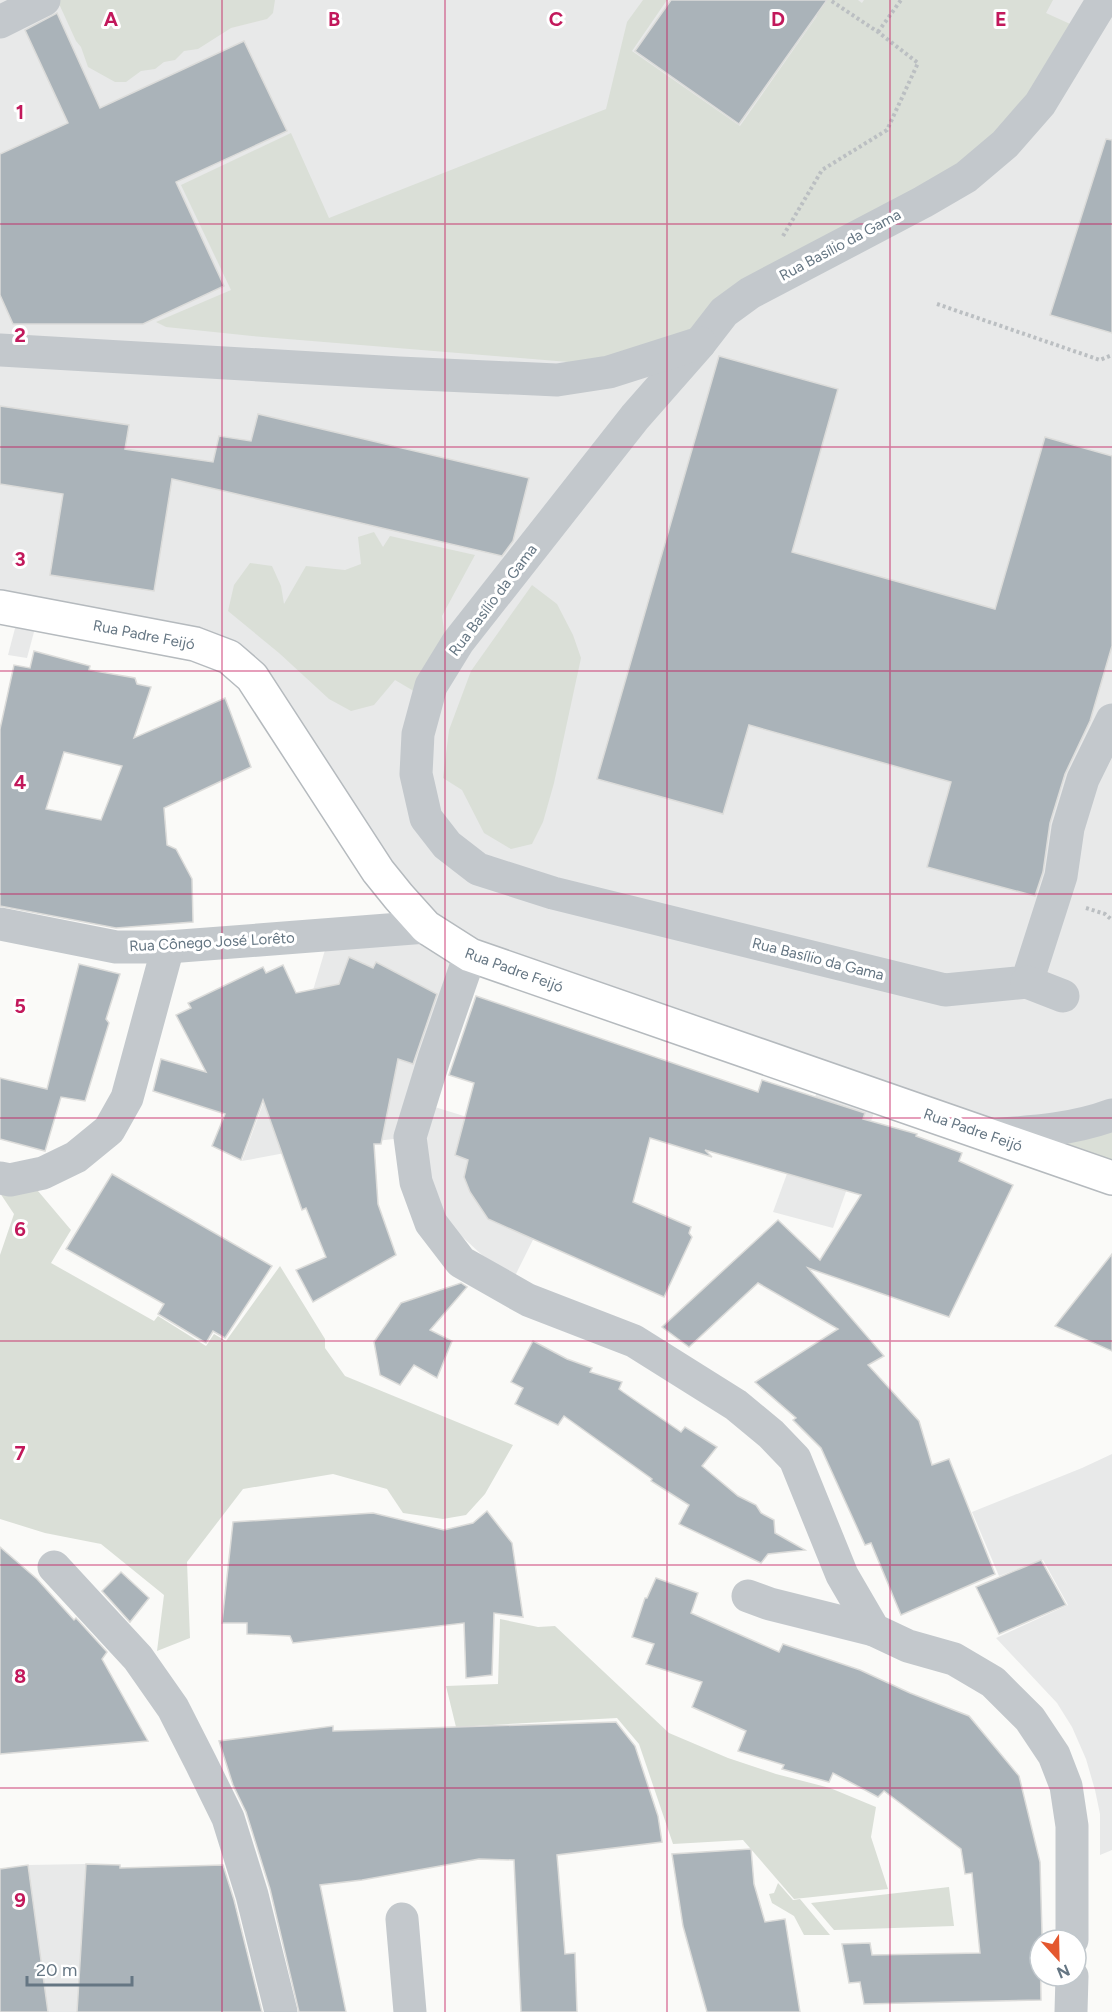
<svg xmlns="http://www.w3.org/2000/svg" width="1112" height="2012" viewBox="0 0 1112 2012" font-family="Figtree,sans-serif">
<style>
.built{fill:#e8e9e9}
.green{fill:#dadfd7}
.building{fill:#aab3b9;stroke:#dcdcda;stroke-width:1.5;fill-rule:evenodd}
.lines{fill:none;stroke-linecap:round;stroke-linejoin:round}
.major-casing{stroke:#b5babe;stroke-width:36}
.path{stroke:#bbbfc2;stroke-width:4;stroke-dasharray:3 3;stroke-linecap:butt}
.minor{stroke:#c3c8cc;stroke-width:33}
.major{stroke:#fff;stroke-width:33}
.grid{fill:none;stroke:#c2185b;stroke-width:1.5;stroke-opacity:0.55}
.labels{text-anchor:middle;stroke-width:6;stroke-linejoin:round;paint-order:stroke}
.street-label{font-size:15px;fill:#657683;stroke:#fff}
.grid-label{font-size:20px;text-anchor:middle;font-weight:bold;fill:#c2185b;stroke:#fff;stroke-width:6;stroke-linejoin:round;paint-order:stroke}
</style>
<rect width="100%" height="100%" fill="#fafaf8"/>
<g class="built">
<path d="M0,0H1112V1105L1104,1108L989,1120L538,971L434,922L256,671L0,603Z"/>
<path d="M19,613L38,617L27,658L8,655Z"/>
<path d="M424,932L464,957L403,1138L312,1148L242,1161L271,1082L297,1044L328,940Z"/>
<path d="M818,1089L876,1107L833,1228L773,1212Z"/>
<path d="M425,1104L577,1151L514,1278L482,1255L455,1230L444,1215L424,1171Z"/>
<path d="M1112,1454V1850L1100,1855V1814L1095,1790L1086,1759L1072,1727L1057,1703L996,1638L1068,1605L1043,1560L999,1576L972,1512L1082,1468Z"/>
<path d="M86,1864L77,2012H48L28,1865Z"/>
</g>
<g class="green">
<path d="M54,0H275L273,13L267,19L231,28L198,49L184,51L175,60L164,62L155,69L141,71L126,82H115L88,67L81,47L76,41L60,6Z"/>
<path d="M643,0H667L632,51L740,126L817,16L795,0H858L862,3L864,0H1053L1046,13L1079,28L1002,135L695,338L593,364L252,336L166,327L156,322L231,290L181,185L291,133L329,218L606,109L627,22Z"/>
<path d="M374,532L383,547L390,536L475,555L442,616L446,642L417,693L395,680L374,705L351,711L329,699L279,653L228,611L234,585L250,563L272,566L281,586L284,604L306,566L345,570L361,564L358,537Z"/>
<path d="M532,585L557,604L573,635L581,658L554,783L543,822L532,844L511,849L484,833L462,790L443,778L449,730L471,671Z"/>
<path d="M1112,1122V1171L1050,1136Z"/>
<path d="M27,1178L71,1230L51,1263L154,1321L158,1316L206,1346L214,1334L226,1341L280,1266L325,1339V1348L345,1376L513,1445L485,1494L466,1515L443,1519L403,1513L387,1489L333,1474L243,1489L187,1562L190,1638L157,1651L164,1595L101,1544L45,1533L0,1519V1255L14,1214L0,1193Z"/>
<path d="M500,1619L538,1627L555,1626L669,1733L728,1758L776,1774L830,1788L876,1807L871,1837L888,1889L794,1899L743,1840L673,1844L639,1744L617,1718L456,1727L446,1686L498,1684Z"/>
<path d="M778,1883L793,1900L800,1899L830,1935H804L794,1916L772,1903L769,1894L774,1893Z"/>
<path d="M949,1887L954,1926L834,1930L811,1903Z"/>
</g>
<g class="building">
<path d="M671,0H827L739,124L635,51Z"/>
<path d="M57,13L100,108L244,41L287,131L176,182L224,286L143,324H13L0,295V154L68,123L25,30Z"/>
<path d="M1106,139L1112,140V333L1050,315Z"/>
<path d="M719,356L838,389L792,552L995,609L1045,437L1112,456V646L1090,721L1065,774L1050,823L1043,872L1035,896L927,867L951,782L749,725L723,814L597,779Z"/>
<path d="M0,406L129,425L125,449L213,462L219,436L251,441L258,414L529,478L513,541L502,556L172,479L154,591L50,575L63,494L0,484Z"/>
<path d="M34,651L90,666L89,670L135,678L137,684L151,687L134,738L225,698L251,767L164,808L167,845L176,849L192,879L193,922L116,928L0,906V729L14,665L30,668ZM64,752L122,766L101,820L46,809Z"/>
<path d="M349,957L373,968L376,962L437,994L413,1064L398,1059L381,1144H374L378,1204L396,1255L313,1302L296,1270L326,1257L306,1208L302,1210L263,1100L241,1160L212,1146L225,1114L153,1091L161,1059L206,1072L176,1015L191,1008L188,1003L263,967L266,973L283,965L296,993L339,984Z"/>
<path d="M79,964L120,974L106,1019L109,1023L85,1101L61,1097L45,1151L0,1139V1078L47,1089Z"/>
<path d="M476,996L758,1092L762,1080L865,1113L863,1119L917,1134L916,1136L962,1153L959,1161L1013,1185L949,1317L808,1268L884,1356L868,1365L919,1421L932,1465L949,1459L995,1574L901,1615L871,1543L865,1545L821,1448L793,1420L796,1418L755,1382L838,1329L758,1283L689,1347L662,1327L778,1220L820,1260L861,1195L705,1150L712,1157L650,1138L633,1202L691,1227L689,1233L692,1237L664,1297L488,1219L470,1192L464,1177L468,1160L455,1155L474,1083L449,1075Z"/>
<path d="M112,1174L272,1266L225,1338L213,1331L206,1343L158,1314L164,1304L66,1249Z"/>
<path d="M1112,1254V1351L1055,1326Z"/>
<path d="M461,1283L467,1287L430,1330L452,1341L437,1378L414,1365L400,1385L380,1375L374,1342L401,1303Z"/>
<path d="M533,1341L567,1359L592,1368L590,1372L622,1382L619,1389L623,1392L681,1432L685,1427L717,1447L702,1466L738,1496L756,1505L761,1513L774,1520L775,1533L805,1550L768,1554L761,1563L679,1524L689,1505L651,1481L652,1479L564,1416L558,1425L515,1404L523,1388L511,1382Z"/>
<path d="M487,1511L512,1543L523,1617L494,1613L492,1675L466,1678L464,1623L293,1643L290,1636L247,1634V1623H222L233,1522L373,1513L444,1530L473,1523Z"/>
<path d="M0,1547L37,1579L74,1620L76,1618L107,1652L102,1659L148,1741L0,1754Z"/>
<path d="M1041,1560L1066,1605L999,1634L976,1587Z"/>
<path d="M121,1572L149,1598L130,1622L102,1591Z"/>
<path d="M656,1578L698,1593L691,1613L779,1652L783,1644L860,1670L910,1693L969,1716L1019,1776L1040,1862L1042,1934V1940H1040L1041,2000L864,2004L860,1982L849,1983L842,1944L870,1943L872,1955L980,1953L972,1873L965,1874L961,1849L884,1791L878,1797L833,1773L829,1782L782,1769L784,1765L738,1751L746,1731L692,1707L702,1682L646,1664L654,1644L632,1637L645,1598H647Z"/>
<path d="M616,1722L635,1746L658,1816L662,1842L557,1855L565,1954L575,1953L577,2012H521L514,1860L479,1859L362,1880L320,1885L346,2012H299L270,1889L246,1812L233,1785L219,1741L333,1726V1731Z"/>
<path d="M751,1849L754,1884L765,1922L785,1919L800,2012H707L683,1926L672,1854Z"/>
<path d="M86,1864L120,1865V1868L223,1865L234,1900L262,2012H77Z"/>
<path d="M28,1865L48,2012H0V1869Z"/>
</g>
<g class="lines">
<g class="major-casing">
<path id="major" d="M0,607L195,644L229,657L252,677L378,871L399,897L426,927L470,955L1112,1178"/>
</g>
<g class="path">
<path d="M878,32L901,0"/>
<path d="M783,236L822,170L887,130L918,63L878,32L830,0"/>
<path d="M937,304L1100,360L1112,355"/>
<path d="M1086,908L1105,914L1112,920"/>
</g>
<g class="minor">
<path d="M1100,5L1040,104L1005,144L966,177L923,202L750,293L724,312L700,343L635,417L458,642L431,686L418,734L416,774L426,818L447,845L478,869L553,893L945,990L1027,982L1061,876L1068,828L1083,779L1112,720"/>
<path d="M0,22L44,0"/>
<path d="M0,350L399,373L557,380L609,372L700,343"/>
<path d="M0,924L116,947H168L426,927"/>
<path d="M470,955L434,1059L410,1137L416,1182L431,1223L461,1262L528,1300L634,1341L736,1405L771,1434L795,1459L842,1575L874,1630L908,1646L954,1659L993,1682L1030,1719L1054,1755L1066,1786L1072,1826V1940"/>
<path d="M1027,982L1063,996"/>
<path d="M988,1135C1030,1132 1072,1130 1112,1115"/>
<path d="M0,1178L10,1180L43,1173L76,1157L109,1130L127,1098L168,947"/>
<path d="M54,1567L138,1658L173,1708L201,1763L228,1818L252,1895L281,2012"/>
<path d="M748,1596L770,1604L874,1630"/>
<path d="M402,1919L410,2012"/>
<path d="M1071,2012L1072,1976"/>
</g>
<use href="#major" class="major"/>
</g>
<path class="grid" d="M222,0V2012M445,0V2012M667,0V2012M890,0V2012M0,224H1112M0,447H1112M0,671H1112M0,894H1112M0,1118H1112M0,1341H1112M0,1565H1112M0,1788H1112"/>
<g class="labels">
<g class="street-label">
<text transform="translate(840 245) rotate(-28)" y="5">Rua Basílio da Gama</text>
<text transform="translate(493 600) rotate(-53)" y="5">Rua Basílio da Gama</text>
<text transform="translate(144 635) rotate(11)" y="5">Rua Padre Feijó</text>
<text transform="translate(212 942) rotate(-3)" y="5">Rua Cônego José Lorêto</text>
<text transform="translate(818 959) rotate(14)" y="5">Rua Basílio da Gama</text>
<text transform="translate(514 970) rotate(20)" y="5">Rua Padre Feijó</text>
<text transform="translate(973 1130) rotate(19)" y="5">Rua Padre Feijó</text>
</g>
</g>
<g class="grid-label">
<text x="111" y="26">A</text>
<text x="334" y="26">B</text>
<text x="556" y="26">C</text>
<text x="778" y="26">D</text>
<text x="1001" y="26">E</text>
<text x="20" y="119">1</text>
<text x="20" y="342">2</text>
<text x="20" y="566">3</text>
<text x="20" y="789">4</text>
<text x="20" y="1013">5</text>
<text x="20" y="1236">6</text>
<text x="20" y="1460">7</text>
<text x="20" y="1683">8</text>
<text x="20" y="1907">9</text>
</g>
<g transform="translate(1058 1958) rotate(158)"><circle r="28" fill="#ffffff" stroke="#c1c8cd" stroke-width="1.5"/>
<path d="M0-4.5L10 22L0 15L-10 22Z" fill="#e4572e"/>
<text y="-9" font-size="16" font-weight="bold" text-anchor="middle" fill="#657683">N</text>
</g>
<path d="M27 1976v9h105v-9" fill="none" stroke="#657683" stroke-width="3"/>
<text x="36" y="1976" font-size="18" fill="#657683" stroke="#ffffff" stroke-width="4.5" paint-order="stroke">20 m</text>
</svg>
